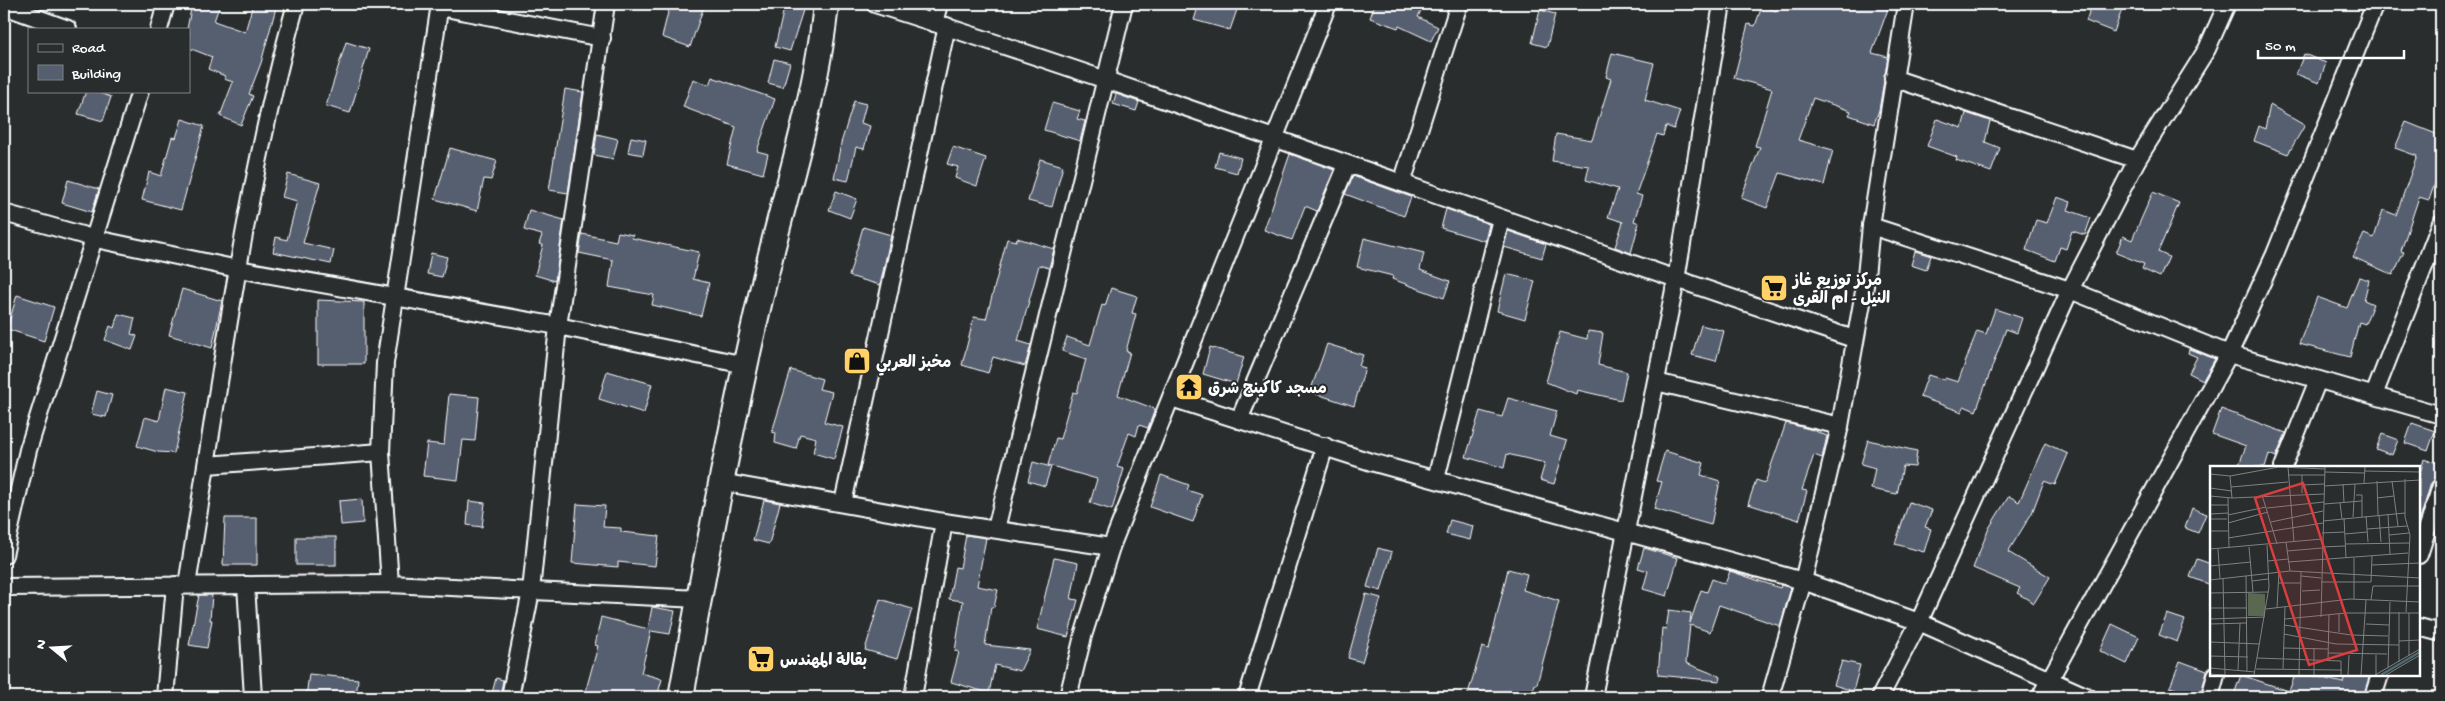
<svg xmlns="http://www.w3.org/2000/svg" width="2445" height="701" viewBox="0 0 2445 701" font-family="'Gochi Hand','Playpen Sans Arabic',sans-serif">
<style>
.building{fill:#555f70;stroke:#fff}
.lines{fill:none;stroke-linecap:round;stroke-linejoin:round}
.street-casing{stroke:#fff;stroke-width:20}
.secondary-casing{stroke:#fff;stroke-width:28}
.street{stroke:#2a2d2e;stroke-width:16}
.secondary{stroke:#2a2d2e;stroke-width:24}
.labels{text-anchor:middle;stroke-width:4;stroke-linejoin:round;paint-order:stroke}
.poi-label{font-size:16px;font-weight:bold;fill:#fff;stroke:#2a2d2e;text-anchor:start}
.inset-river{fill:none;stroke:#4d6a72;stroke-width:2.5}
.inset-road{fill:none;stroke:#7f8182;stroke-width:1}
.view{fill:#da3e3e;fill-opacity:0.15;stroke:#da3e3e;stroke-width:2.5}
.inset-edge{fill:none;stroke:#fff;stroke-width:2.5}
</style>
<rect width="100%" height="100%" fill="#2a2d2e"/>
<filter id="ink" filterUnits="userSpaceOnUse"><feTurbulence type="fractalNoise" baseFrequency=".02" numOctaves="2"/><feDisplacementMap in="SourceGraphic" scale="10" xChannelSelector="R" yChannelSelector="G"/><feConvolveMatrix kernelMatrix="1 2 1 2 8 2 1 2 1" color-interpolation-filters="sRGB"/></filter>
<g filter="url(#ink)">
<g class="building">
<path d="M192,4H220L214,21L245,32L253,4H277L261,63L249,94L253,96L241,125L220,116L233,82L224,79L225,76L208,69L212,57L189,48V29H187Z"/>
<path d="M670,4H681L703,9L690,47L662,37Z"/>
<path d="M785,4H805L790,51L775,47Z"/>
<path d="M1199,4H1239L1230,30L1194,20Z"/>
<path d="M1375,4H1424L1418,17L1438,27L1431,41L1399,26L1398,28L1370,18Z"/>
<path d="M1778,4H1793L1815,9L1816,4H1872L1888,9L1872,53L1888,57L1879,110L1874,124L1849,115L1851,111L1813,98L1798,140L1833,150L1824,185L1780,173L1767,208L1741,198L1760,147L1755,146L1772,89L1734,78L1748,24L1755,26L1762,6L1776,11Z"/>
<path d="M2092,4H2124L2114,32L2086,21Z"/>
<path d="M1540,10L1555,14L1547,47L1532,43Z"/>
<path d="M346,42L369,49L350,113L326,106Z"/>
<path d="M1612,53L1654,63L1645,100L1680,111L1674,129L1666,126L1663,136L1657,134L1636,194L1642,196L1634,221L1639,223L1631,253L1615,247L1623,222L1608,217L1618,189L1586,180L1589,166L1552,161L1556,134L1592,140L1611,79L1606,77Z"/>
<path d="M2304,54L2326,63L2319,83L2296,74Z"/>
<path d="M774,59L790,63L783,87L768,83Z"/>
<path d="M712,77L775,99L757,151L768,154L763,174L727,164L736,127L683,107L693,79L709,85Z"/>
<path d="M565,89L583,92L568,193L549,190Z"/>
<path d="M86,91H95L111,97L103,121L78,114Z"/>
<path d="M1116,94L1139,102L1136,111L1113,104Z"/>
<path d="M854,101L866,104L861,123L870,126L864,149L856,147L848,181L834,178L841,143Z"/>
<path d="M1052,103L1080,111L1077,119L1085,121L1080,141L1044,130Z"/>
<path d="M2270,105L2305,125L2288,154L2254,141L2259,126L2265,129Z"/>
<path d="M1966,113L1990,121L1985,142L2000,148L1991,172L1956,160L1957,157L1927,146L1937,119L1962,128Z"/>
<path d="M182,119L204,126L181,210L142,200L149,172L161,176L172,137L176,138Z"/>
<path d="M2406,122L2441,136V166L2429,200L2419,197L2401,251L2404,252L2393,275L2353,257L2364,234L2374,238L2383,210L2396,215L2417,156L2395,148Z"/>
<path d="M597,134L618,139L613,159L594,155Z"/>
<path d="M631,137L646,140L643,155L628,152Z"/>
<path d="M953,147L986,158L977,186L955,178L958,167L947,164Z"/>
<path d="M450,148L497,161L491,180L484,179L477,211L435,199Z"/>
<path d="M1219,152L1241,158L1237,173L1215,167Z"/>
<path d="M1290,154L1334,170L1317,211L1305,206L1292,240L1264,230Z"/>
<path d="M1040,159L1063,166L1052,207L1028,201Z"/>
<path d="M288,174L320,183L303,243L334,250L331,264L273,252L276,237L287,240L297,201L282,197Z"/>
<path d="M1353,176L1411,197L1404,216L1345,194Z"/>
<path d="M68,180L99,189L92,212L62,203Z"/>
<path d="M836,191L857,199L850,218L829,210Z"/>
<path d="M2153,192L2179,203L2158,252L2169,257L2160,277L2142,269L2144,264L2116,253L2123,236L2132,240Z"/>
<path d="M2057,197L2071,202L2068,210L2091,218L2085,235L2072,231L2066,249L2060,247L2055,261L2026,250L2036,220L2047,223Z"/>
<path d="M1446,209L1489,224L1485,241L1441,228Z"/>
<path d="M529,210L564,220L555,281L535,275L543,245L539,244L542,235L524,230Z"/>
<path d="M863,227L891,235L880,285L849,276Z"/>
<path d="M1508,231L1546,244L1542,258L1504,247Z"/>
<path d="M618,232L633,235L632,238L699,252L693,279L709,283L701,316L652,305L654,295L609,287L613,260L579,253L582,234L616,241Z"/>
<path d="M1017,238L1054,249L1049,268L1039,265L1018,341L1031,345L1025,366L993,357L988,373L962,365L974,317L986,319L1007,239L1016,241Z"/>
<path d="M1364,238L1424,253L1420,270L1450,281L1444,298L1392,279L1393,276L1357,267Z"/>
<path d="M1915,251L1931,256L1926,270L1911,265Z"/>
<path d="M431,253L447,257L442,277L427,274Z"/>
<path d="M1506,274L1535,281L1525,319L1497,311Z"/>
<path d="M2359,277L2369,280L2364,300L2373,304L2365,324L2359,322L2350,357L2299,344L2317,297L2347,308Z"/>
<path d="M1111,288L1137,296L1132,313L1136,314L1126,351L1130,352L1118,395L1155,409L1148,428L1139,425L1136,436L1129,433L1117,467L1124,469L1112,510L1090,503L1097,479L1048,465L1056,438L1060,439L1073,392L1077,393L1086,359L1062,351L1067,337L1090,345L1102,305L1105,306Z"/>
<path d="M182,289L222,301L212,348L169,335Z"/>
<path d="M17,295L54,307L44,341L7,329Z"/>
<path d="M318,300L364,302V364H318Z"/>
<path d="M1995,309L2022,318L2017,333L2006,329L1976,411L1964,406L1962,412L1920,397L1928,375L1944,380L1945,378L1958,382L1977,331L1986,334Z"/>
<path d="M118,314L135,318L131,334L137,336L132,350L105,340L110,326L114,328Z"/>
<path d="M1701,325L1724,331L1716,361L1692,355Z"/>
<path d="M1588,331L1603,333L1598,365L1627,372L1621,400L1577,390L1576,394L1546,382L1560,332L1587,339Z"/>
<path d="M1327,344L1363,355L1359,366L1365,368L1354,406L1310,392Z"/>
<path d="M1210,347L1244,357L1236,384L1203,374Z"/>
<path d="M2189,349L2215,359L2203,380L2189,373L2197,357L2188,353Z"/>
<path d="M791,370L822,379L819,389L832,392L824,422L843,427L834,459L813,453L816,438L800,434L796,449L775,443L776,433L772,432Z"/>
<path d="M607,371L652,384L644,413L599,399Z"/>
<path d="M166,387L188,392L174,453L158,452L137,446L145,417L159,421Z"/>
<path d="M97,391L112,395L106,417L91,414Z"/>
<path d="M449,394L479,397L475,441L463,440L458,480L423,476L427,443L444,445Z"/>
<path d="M1508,398L1557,411L1550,436L1567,441L1554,484L1540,480L1545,463L1507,454L1504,468L1466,457L1480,411L1502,417Z"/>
<path d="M2221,409L2286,433L2276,457L2269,454L2265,467H2238L2246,446L2212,434Z"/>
<path d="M1786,423L1813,430L1827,436L1822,458L1814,455L1802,490L1807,491L1799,520L1748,504L1756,480L1765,483Z"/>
<path d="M2412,423L2435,431L2428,451L2405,443Z"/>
<path d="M2382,434L2398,440L2392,455L2376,449Z"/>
<path d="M1868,440L1917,451L1915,467L1903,466L1897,494L1871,489L1875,468L1861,464Z"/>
<path d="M2045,443L2068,454L2055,485L2044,481L2032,513L2008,552L2050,577L2034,603L2017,593L2020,588L1973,568L1989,528L2009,496L2019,502Z"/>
<path d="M1665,451L1704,463L1701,475L1720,481L1711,525L1654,509L1662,482L1656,481Z"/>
<path d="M2424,459L2441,464L2437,477L2431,483L2419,523V477Z"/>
<path d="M1033,462L1051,467L1045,486L1028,481Z"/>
<path d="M1161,475L1189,485L1187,490L1202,495L1193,522L1150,507Z"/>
<path d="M362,499L363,523L341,525L339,501Z"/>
<path d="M764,500L780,503L769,544L753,540Z"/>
<path d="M469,501L485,503L482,527L467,525Z"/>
<path d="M1909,502L1932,510L1925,527L1931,529L1924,552L1895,544Z"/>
<path d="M577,504L605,506L603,527L621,528V532L659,536L655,566L618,562V567L572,563Z"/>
<path d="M2192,508L2206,514L2198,533L2185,528Z"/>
<path d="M225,518H257V565H223Z"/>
<path d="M1450,520L1473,526L1470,540L1446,534Z"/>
<path d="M966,535L986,538L977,586L998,590L994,607H991L985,645L1030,650L1020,671L995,665L989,693L951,682L959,652L955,651L963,601L949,599L955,567L960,568Z"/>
<rect x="296" y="537" width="40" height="28"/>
<path d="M1378,548L1392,552L1381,591L1367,587Z"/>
<path d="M1644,548L1678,558L1667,596L1643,589L1648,571L1638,568Z"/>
<path d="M1054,558L1078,563L1071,599L1078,600L1068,637L1037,629Z"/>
<path d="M2197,559L2211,564V585L2190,577Z"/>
<path d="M1508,569L1527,574L1523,590L1559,601L1537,684H1535L1531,697H1467L1482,647L1489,649Z"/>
<path d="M1730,571L1780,588L1781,585L1791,588L1780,626L1719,605L1710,632L1690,625L1686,663L1721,677L1720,681L1658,675L1662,628L1666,629L1669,610L1691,613L1690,623L1701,590L1707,592L1712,579L1725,584Z"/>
<path d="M1366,594L1381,598L1362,662L1348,658Z"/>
<path d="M199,595H212L210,620H212L207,648L189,645Z"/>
<path d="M880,599L912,609L897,659L865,650Z"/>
<path d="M652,607L675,611L670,634L651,631L641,673L662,679L657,697H584L598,646L595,645L601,617L648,629Z"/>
<path d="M2167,614L2185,620L2177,642L2159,635Z"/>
<path d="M2112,624L2139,637L2127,664L2100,651Z"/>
<path d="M1842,661L1860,665L1853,691L1834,685Z"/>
<path d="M2180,661L2207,671L2200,697L2170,687Z"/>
<path d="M309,674L358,679L356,697H306Z"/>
<path d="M2241,675L2289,691L2295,675H2310L2343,683L2345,675H2370L2363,697H2233Z"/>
<path d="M496,678L503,680L500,697H491Z"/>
</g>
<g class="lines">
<g class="street-casing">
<g id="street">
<path d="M875,4C1204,108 1526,231 1854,339"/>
<path d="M4,6L68,29"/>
<path d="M440,7L602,38"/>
<path d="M934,23L939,4"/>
<path d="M159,29L166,4"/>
<path d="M1893,78L2137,160"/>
<path d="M1402,183L1459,4"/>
<path d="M4,213L96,239L238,269L558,326L745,365"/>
<path d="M1871,226L2070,290L2229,354L2441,415"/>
<path d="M1656,382L1840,426"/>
<path d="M2374,395L2441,223"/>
<path d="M1171,398L1371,462L1803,581L1919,622L2088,697"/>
<path d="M1239,420L1347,165"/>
<path d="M207,465L381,452"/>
<path d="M2283,467L2318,380"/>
<path d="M1436,479L1501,219"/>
<path d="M721,482L944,522L1111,547"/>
<path d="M843,503L947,26"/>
<path d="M996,529L1124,4"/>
<path d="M4,555L28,450L140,91"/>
<path d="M2419,555L2441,486"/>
<path d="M390,584L381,452L385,363L440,4"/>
<path d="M187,585C219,391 243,194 296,4"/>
<path d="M246,585L253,697"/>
<path d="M4,587L390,584L699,599"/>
<path d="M2419,627L2441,633"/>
<path d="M165,697L175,585"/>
<path d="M510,697L531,591L558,326L606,4"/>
<path d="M913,697L944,522"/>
<path d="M1068,697L1083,636L1111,547L1328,4"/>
<path d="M1247,697L1325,446"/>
<path d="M1593,697L1676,280L1722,4"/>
<path d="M1770,697L1803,581L1840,426L1865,286L1871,226L1906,4"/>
<path d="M1880,697L1919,622L2070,290L2137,160L2207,49L2227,4"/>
<path d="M2040,697L2229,354L2275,254L2375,4"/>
<path d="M2210,697L2216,675"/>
<path d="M2373,697L2380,675"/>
</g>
</g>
<g class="secondary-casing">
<path id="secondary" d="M681,697C706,560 731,423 763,287C784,195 817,97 826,4"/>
</g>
<use href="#street" class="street"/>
<use href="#secondary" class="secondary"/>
</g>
</g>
<defs>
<g id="supermarket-square" transform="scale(1.4375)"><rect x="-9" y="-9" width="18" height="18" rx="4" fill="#ffd166" stroke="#2a2d2e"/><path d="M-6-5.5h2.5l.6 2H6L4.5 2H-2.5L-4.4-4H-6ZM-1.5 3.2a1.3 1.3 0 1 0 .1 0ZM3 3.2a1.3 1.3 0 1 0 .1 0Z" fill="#111"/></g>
<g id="shop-square" transform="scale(1.4375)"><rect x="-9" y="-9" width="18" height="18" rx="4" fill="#ffd166" stroke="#2a2d2e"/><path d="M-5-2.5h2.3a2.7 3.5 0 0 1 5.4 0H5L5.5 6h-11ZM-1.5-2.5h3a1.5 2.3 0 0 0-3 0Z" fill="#111"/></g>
<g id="temple-square" transform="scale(1.4375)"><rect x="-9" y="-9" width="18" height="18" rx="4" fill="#ffd166" stroke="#2a2d2e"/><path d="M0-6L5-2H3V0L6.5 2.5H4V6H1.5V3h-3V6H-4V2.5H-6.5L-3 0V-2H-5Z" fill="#111"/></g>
</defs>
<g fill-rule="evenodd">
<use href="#supermarket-square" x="1774" y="288"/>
<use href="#shop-square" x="857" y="361"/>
<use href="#temple-square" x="1189" y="387"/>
<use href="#supermarket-square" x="761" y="659"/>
</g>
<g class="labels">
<g class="poi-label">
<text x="1793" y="285">مركز توزيع غاز<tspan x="1793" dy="18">النيل - ام القرى</tspan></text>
<text x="876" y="367">مخبز العربي</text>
<text x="1208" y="393">مسجد كاكينج شرق</text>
<text x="780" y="665">بقالة المهندس</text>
</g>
</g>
<g transform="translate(2210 466)">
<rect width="210" height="210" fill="#2a2d2e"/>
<path d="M38,127L55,128V150H38Z" fill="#5b6851"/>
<path class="inset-river" d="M171,209L210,186"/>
<path class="inset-road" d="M78,1L84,76M154,5L210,6M115,6L154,7M0,8L20,10L69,1L115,3M78,9H115M20,10L22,32M195,13V51L200,69L196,146M167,15L168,49M182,15L188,60M154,17L155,1M133,18L134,37M92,19L114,18M114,20L210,14M21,21L78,16M0,22L22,25M92,27V9M52,29L67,78M146,29H152V51M0,30L22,32L114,28M18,32L19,82M167,32L184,30M130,37L132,53M114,38L152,35M0,39H18M57,42L114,36M0,48L18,47M178,48L180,88M18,49L56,41M169,49L171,76M156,50L158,76M143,51L145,18M134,52L136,92M0,53H17M113,55L195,47M61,56L113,45M18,57L58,46M157,63L197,60M0,65H18M112,67L135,66M135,68L157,66M179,69L199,67M18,72L113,57M76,76L80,105M135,78L199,77M39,81L43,126M112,81L135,80M0,83L112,73M8,83L10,113M77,85L112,82M58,95L78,93M78,96L198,87M162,99L210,97M0,100L41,96M36,110L37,205M91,110L111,112M13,112L15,209M0,114L80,105L210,112M42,115L58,113M111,116H161L162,90M69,117H91M92,125L110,124M0,127L58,126M144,133V92M161,134L163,120H210M0,142H37M67,142L69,105M56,143L140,133L210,136M111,151L115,1M0,153L55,151M75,153L136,147H210M0,158L36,157M156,158L179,159M74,159L141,169L178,170M129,166V148M74,168L126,178L189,179M189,175L210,174M0,176L50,178M73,182L118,183M104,182V209M118,187L177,188M0,190L38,191M199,190V147M47,192L131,195V209M118,194L119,149M189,196V146M0,202L45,206M178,202L180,136M46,203L132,204M73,203L75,141M28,204L30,157M0,208L15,209M44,209L59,121L57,79M89,209L91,106M138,209L139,189M151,209L156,134M165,209L210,183M166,209V189M176,209L210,189"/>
<path class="view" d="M93,17L147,184L99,199L45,32Z"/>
<rect width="210" height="210" class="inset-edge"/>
</g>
<rect width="2445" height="701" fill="none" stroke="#2a2d2e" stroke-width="20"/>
<rect x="10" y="10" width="2425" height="681" fill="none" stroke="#fff" stroke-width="2" filter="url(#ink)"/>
<rect x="28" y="28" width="162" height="65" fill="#2a2d2e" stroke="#7f8182"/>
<rect x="38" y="44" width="25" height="8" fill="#2a2d2e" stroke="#7f8182"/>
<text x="72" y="52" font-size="15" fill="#ffffff">Road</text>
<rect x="38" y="65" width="25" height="15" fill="#555f70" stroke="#7f8182"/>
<text x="72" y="78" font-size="15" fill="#ffffff">Building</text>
<g transform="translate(52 648) rotate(288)" stroke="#2a2d2e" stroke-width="4" paint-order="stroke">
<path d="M0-4L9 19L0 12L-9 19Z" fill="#ffffff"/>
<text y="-8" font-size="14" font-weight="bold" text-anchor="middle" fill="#ffffff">N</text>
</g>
<path d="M2258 50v8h146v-8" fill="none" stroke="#ffffff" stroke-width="2.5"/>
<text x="2265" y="50" font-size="15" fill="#ffffff" stroke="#2a2d2e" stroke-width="4" paint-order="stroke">50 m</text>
</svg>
